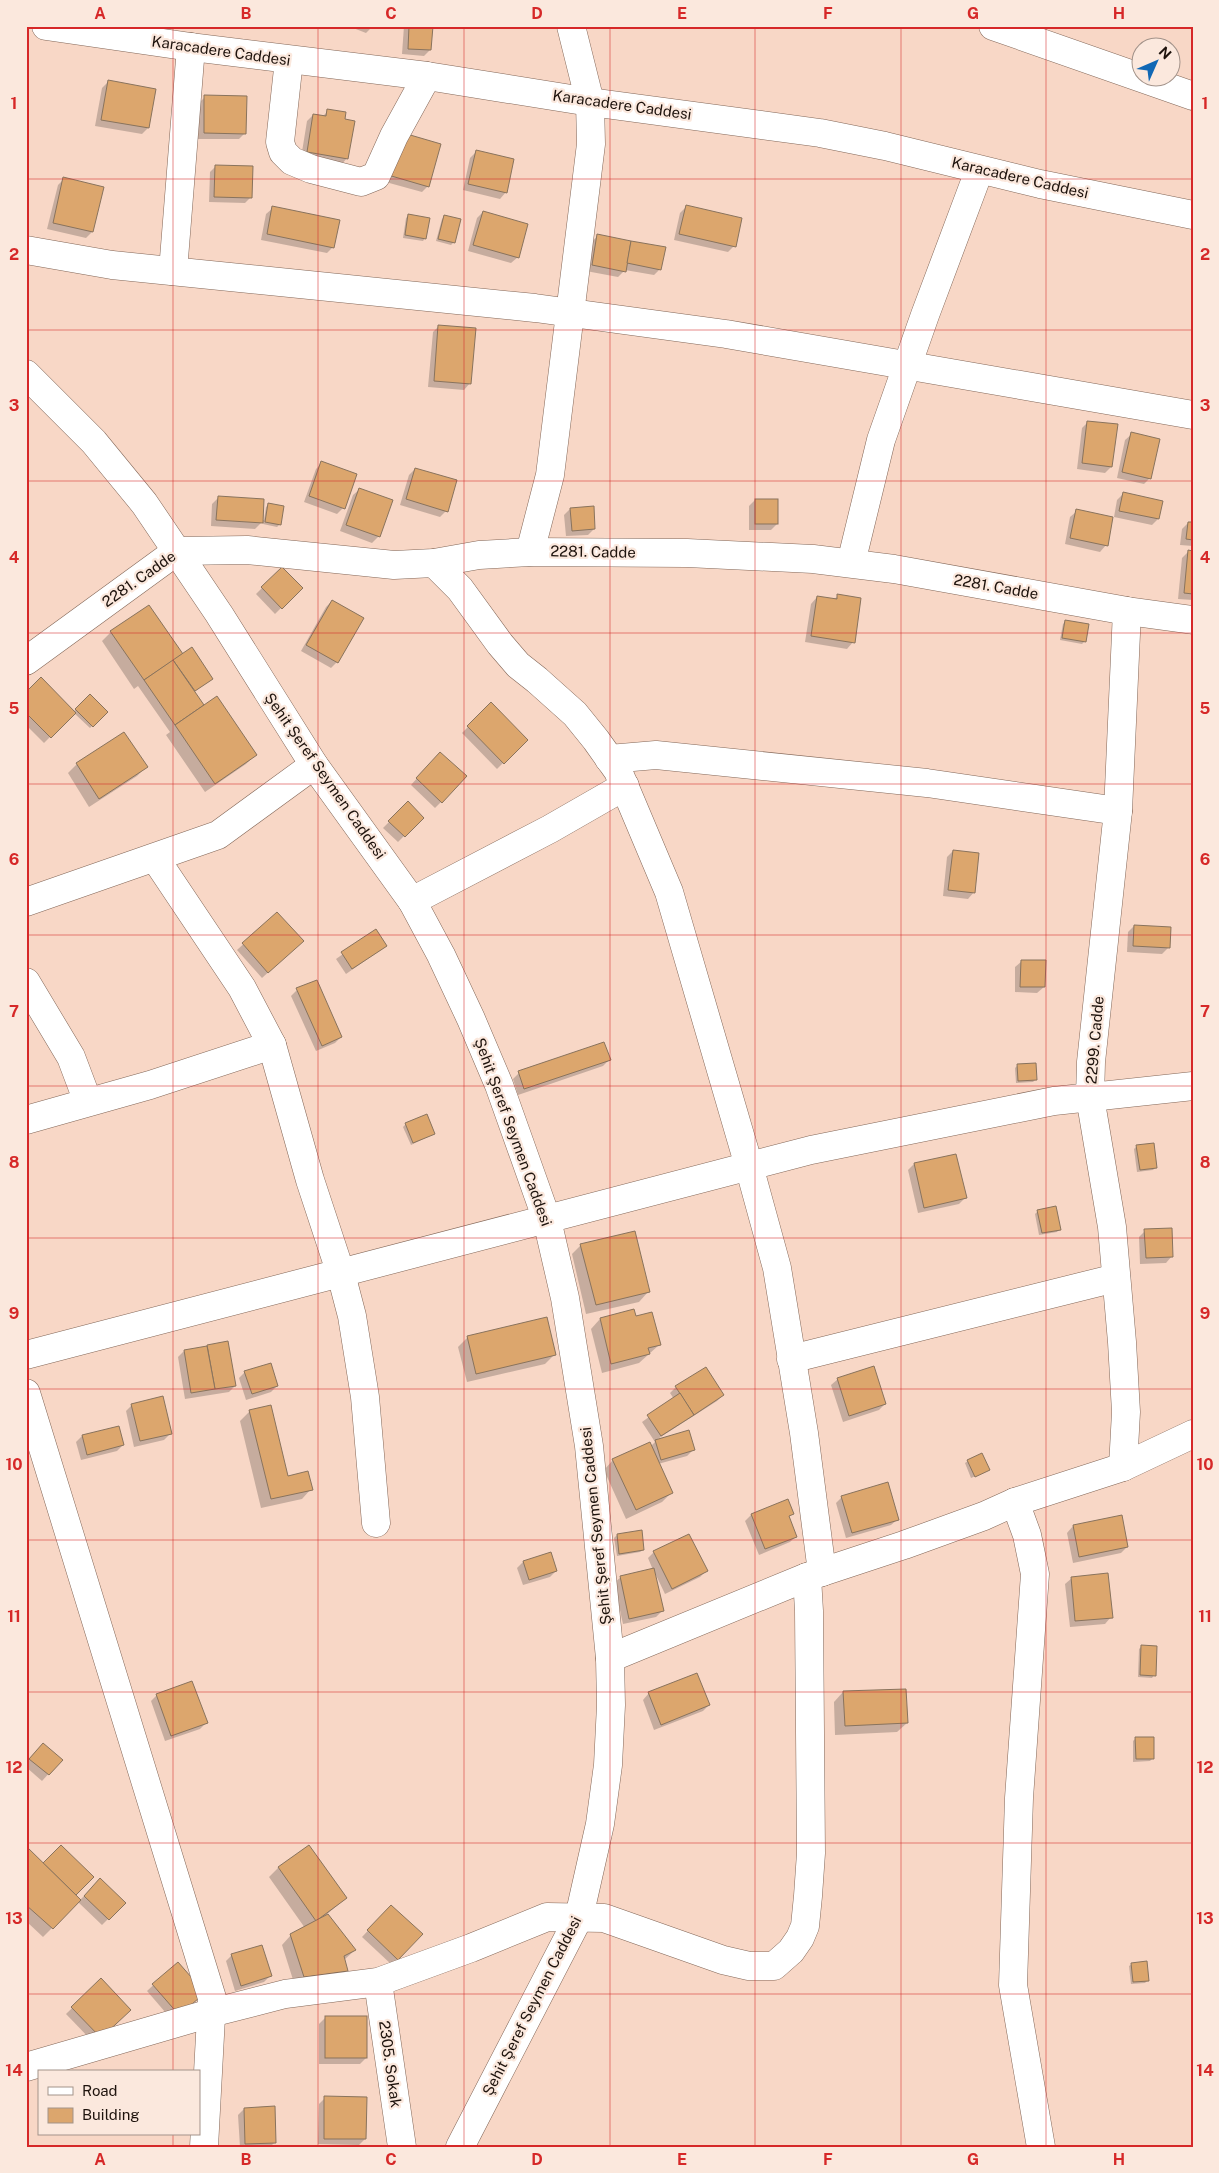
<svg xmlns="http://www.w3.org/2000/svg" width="1219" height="2173" viewBox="0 0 1219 2173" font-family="'Public Sans',sans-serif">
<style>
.shadow{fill:#0003}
.building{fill:#dca66d;stroke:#89735d}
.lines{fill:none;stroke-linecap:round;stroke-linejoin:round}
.minor-casing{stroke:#836758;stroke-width:29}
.minor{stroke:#fff;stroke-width:28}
.grid{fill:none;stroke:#d62828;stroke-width:1;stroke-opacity:0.55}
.labels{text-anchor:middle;stroke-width:4.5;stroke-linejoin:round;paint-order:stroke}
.street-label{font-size:15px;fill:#1e130d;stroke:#fbe8dd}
.neatline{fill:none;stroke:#d62828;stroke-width:2}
.grid-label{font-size:16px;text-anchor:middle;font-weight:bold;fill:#d62828}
</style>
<rect width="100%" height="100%" fill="#f8d7c6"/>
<g class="shadow">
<path d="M348,26H373L366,33Z"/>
<path d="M404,26H432L430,50L424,56L402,54Z"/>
<path d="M108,82L155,90L148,128L142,134L95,126L102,88Z"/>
<path d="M205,97L245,133L239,139H198L199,103Z"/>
<path d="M328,111L347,158L341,165L301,158L307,121L313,115L322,117Z"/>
<path d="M400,134L428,186L422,192L382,181Z"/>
<path d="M476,152L506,192L500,199L463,190L470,158Z"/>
<path d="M216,166L251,197L245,203L209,202L210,172Z"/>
<path d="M64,179L103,188L92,232L86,238L47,229L58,185Z"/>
<path d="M686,207L734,246L728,252L674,240L680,213Z"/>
<path d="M273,208L333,247L327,253L261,240L266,214Z"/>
<path d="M483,212L518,257L511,263L468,251L477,218Z"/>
<path d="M409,215L425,238L423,241L403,238L406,218Z"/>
<path d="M445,216L454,242L451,245L436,241L442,219Z"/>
<path d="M598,236L660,269L654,275L625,270L618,277L586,271L591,242Z"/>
<path d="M439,326L470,383L464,390L428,387L433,332Z"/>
<path d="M1088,422L1111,467L1105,473L1077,469L1082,428Z"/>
<path d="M1132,434L1150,478L1144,484L1117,478L1125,440Z"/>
<path d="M322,463L343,508L337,514L304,502L316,469Z"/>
<path d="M415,469L446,511L440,517L400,505L409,475Z"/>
<path d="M360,489L391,501L378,537L372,543L340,531L353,495Z"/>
<path d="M1123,494L1161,502L1158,519L1152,525L1114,517L1117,500Z"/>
<path d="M218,498L262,520H264L266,507L269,504L280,524L277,527L263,524V521L255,529L211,526L212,504Z"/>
<path d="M755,500L777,524L771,530H749V506Z"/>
<path d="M570,509L594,529L588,535L566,536L564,515Z"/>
<path d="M1077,511L1106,545L1100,552L1065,544L1070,517Z"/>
<path d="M1188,523L1193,524V546L1180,545L1182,529Z"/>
<path d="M1188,552H1193V600L1178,599L1182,558Z"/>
<path d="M282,568L301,588L275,614L256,594Z"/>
<path d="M838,596L853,642L847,649L805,642L811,604L817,597L833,600Z"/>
<path d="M332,601L337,662L331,668L301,651L326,607Z"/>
<path d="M1066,621L1085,641L1082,644L1060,640L1063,624Z"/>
<path d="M111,632L177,658L212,678L194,692L202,705L256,754L246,764L205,792L166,735L170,732L138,686L134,689L102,641Z"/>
<path d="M26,694L73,712L90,696L106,712L90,728L74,713L44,743L26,725Z"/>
<path d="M491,704L526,740L497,769L462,733Z"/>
<path d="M434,759L441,802L435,808L411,785Z"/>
<path d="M77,764L146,767L137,776L89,807L68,773Z"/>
<path d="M408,803L422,818L398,842L383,828Z"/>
<path d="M953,851L974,892L968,899L943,896L947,857Z"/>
<path d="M277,913L296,947L262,978L237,950Z"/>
<path d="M1134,926L1168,948L1162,954L1127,952L1128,932Z"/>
<path d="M375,931L386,946L346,974L336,959Z"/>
<path d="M1022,961L1044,987L1037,993L1015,992V967Z"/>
<path d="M297,990L341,1037L335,1043L316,1051L291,996Z"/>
<path d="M609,1060L603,1066L518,1095L513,1079L519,1073Z"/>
<path d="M1018,1065L1035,1080L1033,1082L1016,1083L1015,1068Z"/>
<path d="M406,1124L433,1134L411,1145L403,1127Z"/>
<path d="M1137,1146L1155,1168L1153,1170L1137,1172L1134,1149Z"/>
<path d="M914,1164L965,1198L959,1204L918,1213L908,1170Z"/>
<path d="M1038,1211L1059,1229L1057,1232L1039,1235L1035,1214Z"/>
<path d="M1145,1231L1172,1256L1166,1263L1140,1264L1139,1237Z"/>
<path d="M581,1245L648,1292L639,1302L586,1314L572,1254Z"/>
<path d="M600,1319L659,1345L639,1363L602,1373L591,1329Z"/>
<path d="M468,1337L555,1354L545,1364L467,1382L458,1347Z"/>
<path d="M227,1343L235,1386L229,1392L185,1399L178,1357L184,1351Z"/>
<path d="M245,1372L277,1386L271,1392L246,1400L239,1378Z"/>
<path d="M838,1379L885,1404L879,1410L843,1422L831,1385Z"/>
<path d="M676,1387L723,1395L717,1401L656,1440L693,1450L687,1456L658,1464L671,1493L662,1502L626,1519L604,1470L613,1460L650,1447L655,1442L642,1422L674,1399L670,1393Z"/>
<path d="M132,1405L170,1434L164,1440L134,1447L126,1411Z"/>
<path d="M250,1411L287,1477L311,1489L302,1499L261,1508L240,1421Z"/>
<path d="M82,1436L123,1445L117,1451L81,1460L76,1442Z"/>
<path d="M968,1461L989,1470L971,1478L965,1463Z"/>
<path d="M842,1497L898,1519L891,1525L846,1538L836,1503Z"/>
<path d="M787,1501L792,1514L788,1517L796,1536L790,1542L759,1555L745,1521L751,1515Z"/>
<path d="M1121,1517L1127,1547L1121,1553L1073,1563L1067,1533L1073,1526Z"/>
<path d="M640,1532L643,1550L640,1552L617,1556L614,1538L617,1535Z"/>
<path d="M654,1552L706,1571L700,1577L665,1594L655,1573L662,1611L656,1617L623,1624L614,1583L621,1577L653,1570L648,1558Z"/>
<path d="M523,1562L556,1571L550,1577L523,1585L517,1568Z"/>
<path d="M1072,1578L1111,1617L1105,1624L1070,1627L1065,1584Z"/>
<path d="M1142,1646L1154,1675L1152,1678L1138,1677L1139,1649Z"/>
<path d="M843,1692L907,1723L897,1732L835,1735L834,1702Z"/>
<path d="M649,1693L709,1705L703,1711L654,1730L643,1700Z"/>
<path d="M157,1695L206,1723L200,1729L165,1741L151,1701Z"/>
<path d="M1136,1738L1152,1759L1150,1761L1133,1762V1741Z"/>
<path d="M37,1750L61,1760L42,1781L26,1767V1763Z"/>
<path d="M308,1846L346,1898L326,1915L355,1950L344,1960L347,1970L337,1980L295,1986L282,1945L291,1935L305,1928L269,1877L278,1868Z"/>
<path d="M26,1848L43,1865L92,1877L75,1895L80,1900L100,1880L124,1903L102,1925L78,1902L43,1937L26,1921Z"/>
<path d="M391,1906L421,1934L392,1965L362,1937Z"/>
<path d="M232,1955L270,1976L264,1982L235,1991L226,1961Z"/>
<path d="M177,1963L203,1993L172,2020L147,1991Z"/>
<path d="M1132,1964L1148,1980L1145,1983L1131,1984L1129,1966Z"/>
<path d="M101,1980L94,2043L66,2014Z"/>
<path d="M325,2018L366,2058L360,2064H319V2024Z"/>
<path d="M325,2098L365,2139L359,2145L318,2144L319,2104Z"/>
<path d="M244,2109L275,2142L270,2147H240L238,2115Z"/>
</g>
<g class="building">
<path d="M409,26H433L431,50L408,49Z"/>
<path d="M108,80L156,89L149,128L101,120Z"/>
<path d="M204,95L247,96L246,134L204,133Z"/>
<path d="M327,109L346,112L345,119L355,121L348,159L307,152L313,114L326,116Z"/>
<path d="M400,132L441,144L429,187L388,175Z"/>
<path d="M476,150L514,159L507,193L468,184Z"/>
<path d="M215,165L253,166L252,198L214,197Z"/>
<path d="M63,177L104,187L93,232L53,223Z"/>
<path d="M686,205L742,218L736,247L679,234Z"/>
<path d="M272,206L340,220L334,248L267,234Z"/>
<path d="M483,211L528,224L519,258L473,245Z"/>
<path d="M408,214L430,218L426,239L405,235Z"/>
<path d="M444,215L461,219L455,243L438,239Z"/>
<path d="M597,234L631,241L626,272L592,265Z"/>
<path d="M631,241L666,247L661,270L627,263Z"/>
<path d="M438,325L476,328L471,384L434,381Z"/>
<path d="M1087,421L1118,424L1112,467L1082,463Z"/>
<path d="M1131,432L1160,439L1151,479L1122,472Z"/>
<path d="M321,461L357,474L345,509L309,496Z"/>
<path d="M415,468L457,480L448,512L406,499Z"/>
<path d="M359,488L393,500L380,537L346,525Z"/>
<path d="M1123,492L1163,501L1159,519L1119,511Z"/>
<path d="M218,496L264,499L263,523L216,520Z"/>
<rect x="755" y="499" width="23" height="25"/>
<path d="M268,503L284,506L281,525L265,522Z"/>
<path d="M594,506L595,529L572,531L570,508Z"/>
<path d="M1076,509L1113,517L1108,546L1070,538Z"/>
<path d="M1188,522H1193V540L1186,539Z"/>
<path d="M1188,550L1193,551V594L1184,593Z"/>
<path d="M282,567L303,588L282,609L261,587Z"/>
<path d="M837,594L861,598L855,643L811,636L817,596L837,599Z"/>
<path d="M332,600L364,618L338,663L306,645Z"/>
<path d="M149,605L183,654L144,680L110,631Z"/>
<path d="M1065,620L1089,624L1086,642L1062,638Z"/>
<path d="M192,647L213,679L195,691L173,660Z"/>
<path d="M173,660L204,705L175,725L144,680Z"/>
<path d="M41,677L76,713L51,738L26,713V692Z"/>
<path d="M90,694L108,712L93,727L75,709Z"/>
<path d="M217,696L257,755L215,784L175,725Z"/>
<path d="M491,702L528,740L504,764L467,726Z"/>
<path d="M124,732L148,767L99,799L76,763Z"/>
<path d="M440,752L467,776L442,803L416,778Z"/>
<path d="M408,801L424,818L405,837L388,821Z"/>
<path d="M953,850L979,853L975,893L948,890Z"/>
<path d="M277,912L304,941L268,973L242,943Z"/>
<path d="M1134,925L1171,927L1170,948L1133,946Z"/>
<path d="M376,929L387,946L352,969L341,952Z"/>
<path d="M1021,960H1046L1045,987H1020Z"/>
<path d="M317,980L342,1037L322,1046L296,988Z"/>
<path d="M604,1042L611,1060L524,1089L518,1071Z"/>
<path d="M1036,1063L1037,1080L1018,1081L1017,1064Z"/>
<path d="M427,1114L435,1134L413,1143L405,1123Z"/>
<path d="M1154,1143L1157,1168L1140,1170L1136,1145Z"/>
<path d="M956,1154L967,1198L924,1208L914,1163Z"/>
<path d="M1056,1206L1061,1230L1042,1233L1037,1210Z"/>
<path d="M1172,1228L1173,1257L1146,1258L1144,1229Z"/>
<path d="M635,1231L650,1292L596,1305L580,1244Z"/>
<path d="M634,1309L636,1316L652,1312L661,1345L648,1348L650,1354L611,1364L600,1318Z"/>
<path d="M547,1317L556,1355L476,1374L467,1336Z"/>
<path d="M228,1341L236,1386L215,1389L207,1345Z"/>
<path d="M207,1346L215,1389L191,1393L184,1350Z"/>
<path d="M271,1363L278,1386L252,1394L244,1371Z"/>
<path d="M874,1366L886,1404L849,1416L837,1378Z"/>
<path d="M706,1367L724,1395L694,1415L675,1386Z"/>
<path d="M680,1393L694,1415L661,1436L647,1415Z"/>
<path d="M163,1396L172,1434L140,1441L131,1404Z"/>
<path d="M271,1405L288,1476L308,1471L313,1490L271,1499L249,1410Z"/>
<path d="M119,1426L124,1445L87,1455L82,1435Z"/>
<path d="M689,1430L695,1450L661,1460L655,1440Z"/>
<path d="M650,1442L673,1493L636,1510L612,1459Z"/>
<path d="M982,1453L990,1470L975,1477L967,1460Z"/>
<path d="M888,1482L899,1520L852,1533L841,1496Z"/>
<path d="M788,1499L794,1514L789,1516L797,1537L765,1549L751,1514Z"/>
<path d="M1122,1515L1128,1547L1079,1557L1073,1525Z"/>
<path d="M642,1530L644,1550L619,1554L617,1534Z"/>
<path d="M689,1534L708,1571L672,1589L653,1551Z"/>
<path d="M551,1552L557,1571L529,1580L523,1561Z"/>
<path d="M654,1568L664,1611L629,1619L620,1576Z"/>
<path d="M1108,1573L1113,1618L1075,1621L1071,1577Z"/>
<path d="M1141,1645L1157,1646L1156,1676L1140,1675Z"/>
<path d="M697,1673L710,1705L661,1725L648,1692Z"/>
<path d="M192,1681L208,1723L171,1736L156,1694Z"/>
<path d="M906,1689L908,1723L845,1726L843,1691Z"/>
<path d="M1135,1737H1154V1759H1136Z"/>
<path d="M43,1743L63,1760L49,1775L29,1759Z"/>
<path d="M61,1845L94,1877L76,1895L43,1863Z"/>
<path d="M309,1845L347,1898L316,1921L278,1867Z"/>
<path d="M26,1846L81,1900L53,1929L26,1905Z"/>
<path d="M100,1878L126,1903L109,1920L84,1896Z"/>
<path d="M391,1905L423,1934L398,1960L367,1930Z"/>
<path d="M328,1914L356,1950L344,1956L348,1971L304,1977L290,1934Z"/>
<path d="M262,1945L272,1976L241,1986L231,1954Z"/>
<path d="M1147,1961L1149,1981L1133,1982L1131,1963Z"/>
<path d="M178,1962L205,1993L179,2015L152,1984Z"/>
<path d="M101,1978L131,2010L101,2038L71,2007Z"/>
<rect x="325" y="2016" width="42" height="42"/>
<path d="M324,2096L367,2097L366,2139H324Z"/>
<path d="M275,2106L276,2143L245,2144L244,2108Z"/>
</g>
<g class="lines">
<g class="minor-casing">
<g id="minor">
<path d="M46,26L191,47L427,76L590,102L820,133L885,146L1040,184L1193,215"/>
<path d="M993,26L1193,96"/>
<path d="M289,60L280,142L283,152L292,161L311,169L361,182L376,176L394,136L427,76"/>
<path d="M26,250L112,265L535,308L726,334L1193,415"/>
<path d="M173,271L191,47"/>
<path d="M26,374L94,442L144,503L219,614L314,765L412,901L441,955L471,1019L499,1085L547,1220L565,1298L589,1446L610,1658L611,1705L608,1765L600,1824L579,1917L460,2147"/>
<path d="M530,552L550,475L591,144L590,102L571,26"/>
<path d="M434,563L460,589L500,644L518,665L537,680L575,714L596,740L618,771L669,892L749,1166L777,1268L804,1433L822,1572"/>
<path d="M851,563L881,440L925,315L979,171"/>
<path d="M26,661L177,551L247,550L394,565L434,563L479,555L530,552L687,553L813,559L894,569L1127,611L1193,620"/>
<path d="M609,759L656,755L927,783L1118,811"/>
<path d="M155,858L242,988L272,1045L310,1180L341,1274L352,1316L365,1397L376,1523"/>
<path d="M412,901L550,829L625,786"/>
<path d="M26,902L218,835L314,765"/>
<path d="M26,982L71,1057L88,1102"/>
<path d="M26,1120L150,1085L272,1045"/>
<path d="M26,1355L811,1150L1054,1101L1193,1086"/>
<path d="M791,1359L1116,1278"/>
<path d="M26,1393L212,1998L204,2147"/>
<path d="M1123,1467L1126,1412L1122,1342L1112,1227L1090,1097L1091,1062L1118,811L1127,611"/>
<path d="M1015,1502L1027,1535L1035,1574L1019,1798L1013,1985L1041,2147"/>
<path d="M610,1658L807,1577L904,1545L984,1516L1015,1502L1123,1467L1193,1434"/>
<path d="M378,1982L402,2147"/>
<path d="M26,2067L211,2013L285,1994L378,1982L471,1948L547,1917L604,1918L723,1960L749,1966H774L791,1951L800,1938L805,1926L808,1896L811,1853L809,1611L807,1577"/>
</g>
</g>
<use href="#minor" class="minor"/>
</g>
<path class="grid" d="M173,26V2072M318,26V2147M464,26V2147M610,26V2147M755,26V2147M901,26V2147M1046,26V2147M26,179H1193M26,330H1193M26,481H1193M26,633H1193M26,784H1193M26,935H1193M26,1086H1193M26,1238H1193M26,1389H1193M26,1540H1193M26,1692H1193M26,1843H1193M26,1994H1193M173,2134V2147"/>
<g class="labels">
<g class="street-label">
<text transform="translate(221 51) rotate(8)" y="5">Karacadere Caddesi</text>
<text transform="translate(622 105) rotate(8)" y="5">Karacadere Caddesi</text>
<text transform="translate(1020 178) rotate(13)" y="5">Karacadere Caddesi</text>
<text transform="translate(593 552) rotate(1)" y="5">2281. Cadde</text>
<text transform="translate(139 579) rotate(-35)" y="5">2281. Cadde</text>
<text transform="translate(996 587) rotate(10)" y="5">2281. Cadde</text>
<text transform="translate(325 776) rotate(55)" y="5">Şehit Şeref Seymen Caddesi</text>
<text transform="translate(1095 1040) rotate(-85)" y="5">2299. Cadde</text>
<text transform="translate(513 1132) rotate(70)" y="5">Şehit Şeref Seymen Caddesi</text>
<text transform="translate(596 1526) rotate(-96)" y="5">Şehit Şeref Seymen Caddesi</text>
<text transform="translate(532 2006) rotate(-63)" y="5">Şehit Şeref Seymen Caddesi</text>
<text transform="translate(390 2064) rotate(82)" y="5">2305. Sokak</text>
</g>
</g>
<rect width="1219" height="2173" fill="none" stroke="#fbe8dd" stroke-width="55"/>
<rect x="38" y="2070" width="162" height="65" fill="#fbe8dd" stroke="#a3938a"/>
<rect x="48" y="2087" width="25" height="8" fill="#ffffff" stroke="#a3938a"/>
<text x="82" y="2096" font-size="15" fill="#1e130d">Road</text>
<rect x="48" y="2108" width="25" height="15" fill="#dca66d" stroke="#a3938a"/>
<text x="82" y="2120" font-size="15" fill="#1e130d">Building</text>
<g transform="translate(1156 62) rotate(45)"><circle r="24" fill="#fbe8dd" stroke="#a3938a"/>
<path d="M0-4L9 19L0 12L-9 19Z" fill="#1168b5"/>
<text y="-8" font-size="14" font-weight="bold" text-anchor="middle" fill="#1e130d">N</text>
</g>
<rect x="28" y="28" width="1164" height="2118" class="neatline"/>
<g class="grid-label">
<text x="100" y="19">A</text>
<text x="246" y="19">B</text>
<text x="391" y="19">C</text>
<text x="537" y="19">D</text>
<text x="682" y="19">E</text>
<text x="828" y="19">F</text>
<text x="973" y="19">G</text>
<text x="1119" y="19">H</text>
<text x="14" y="109">1</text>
<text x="1205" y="109">1</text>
<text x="14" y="260">2</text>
<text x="1205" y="260">2</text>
<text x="14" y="411">3</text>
<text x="1205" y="411">3</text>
<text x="14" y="563">4</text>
<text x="1205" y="563">4</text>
<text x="14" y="714">5</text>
<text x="1205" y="714">5</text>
<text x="14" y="865">6</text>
<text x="1205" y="865">6</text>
<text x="14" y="1017">7</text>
<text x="1205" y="1017">7</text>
<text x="14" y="1168">8</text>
<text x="1205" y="1168">8</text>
<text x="14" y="1319">9</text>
<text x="1205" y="1319">9</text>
<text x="14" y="1470">10</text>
<text x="1205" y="1470">10</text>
<text x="14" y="1622">11</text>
<text x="1205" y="1622">11</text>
<text x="14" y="1773">12</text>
<text x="1205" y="1773">12</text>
<text x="14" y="1924">13</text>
<text x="1205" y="1924">13</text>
<text x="14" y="2076">14</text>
<text x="1205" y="2076">14</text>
<text x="100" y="2165">A</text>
<text x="246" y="2165">B</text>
<text x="391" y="2165">C</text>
<text x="537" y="2165">D</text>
<text x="682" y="2165">E</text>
<text x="828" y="2165">F</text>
<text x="973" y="2165">G</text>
<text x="1119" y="2165">H</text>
</g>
</svg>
